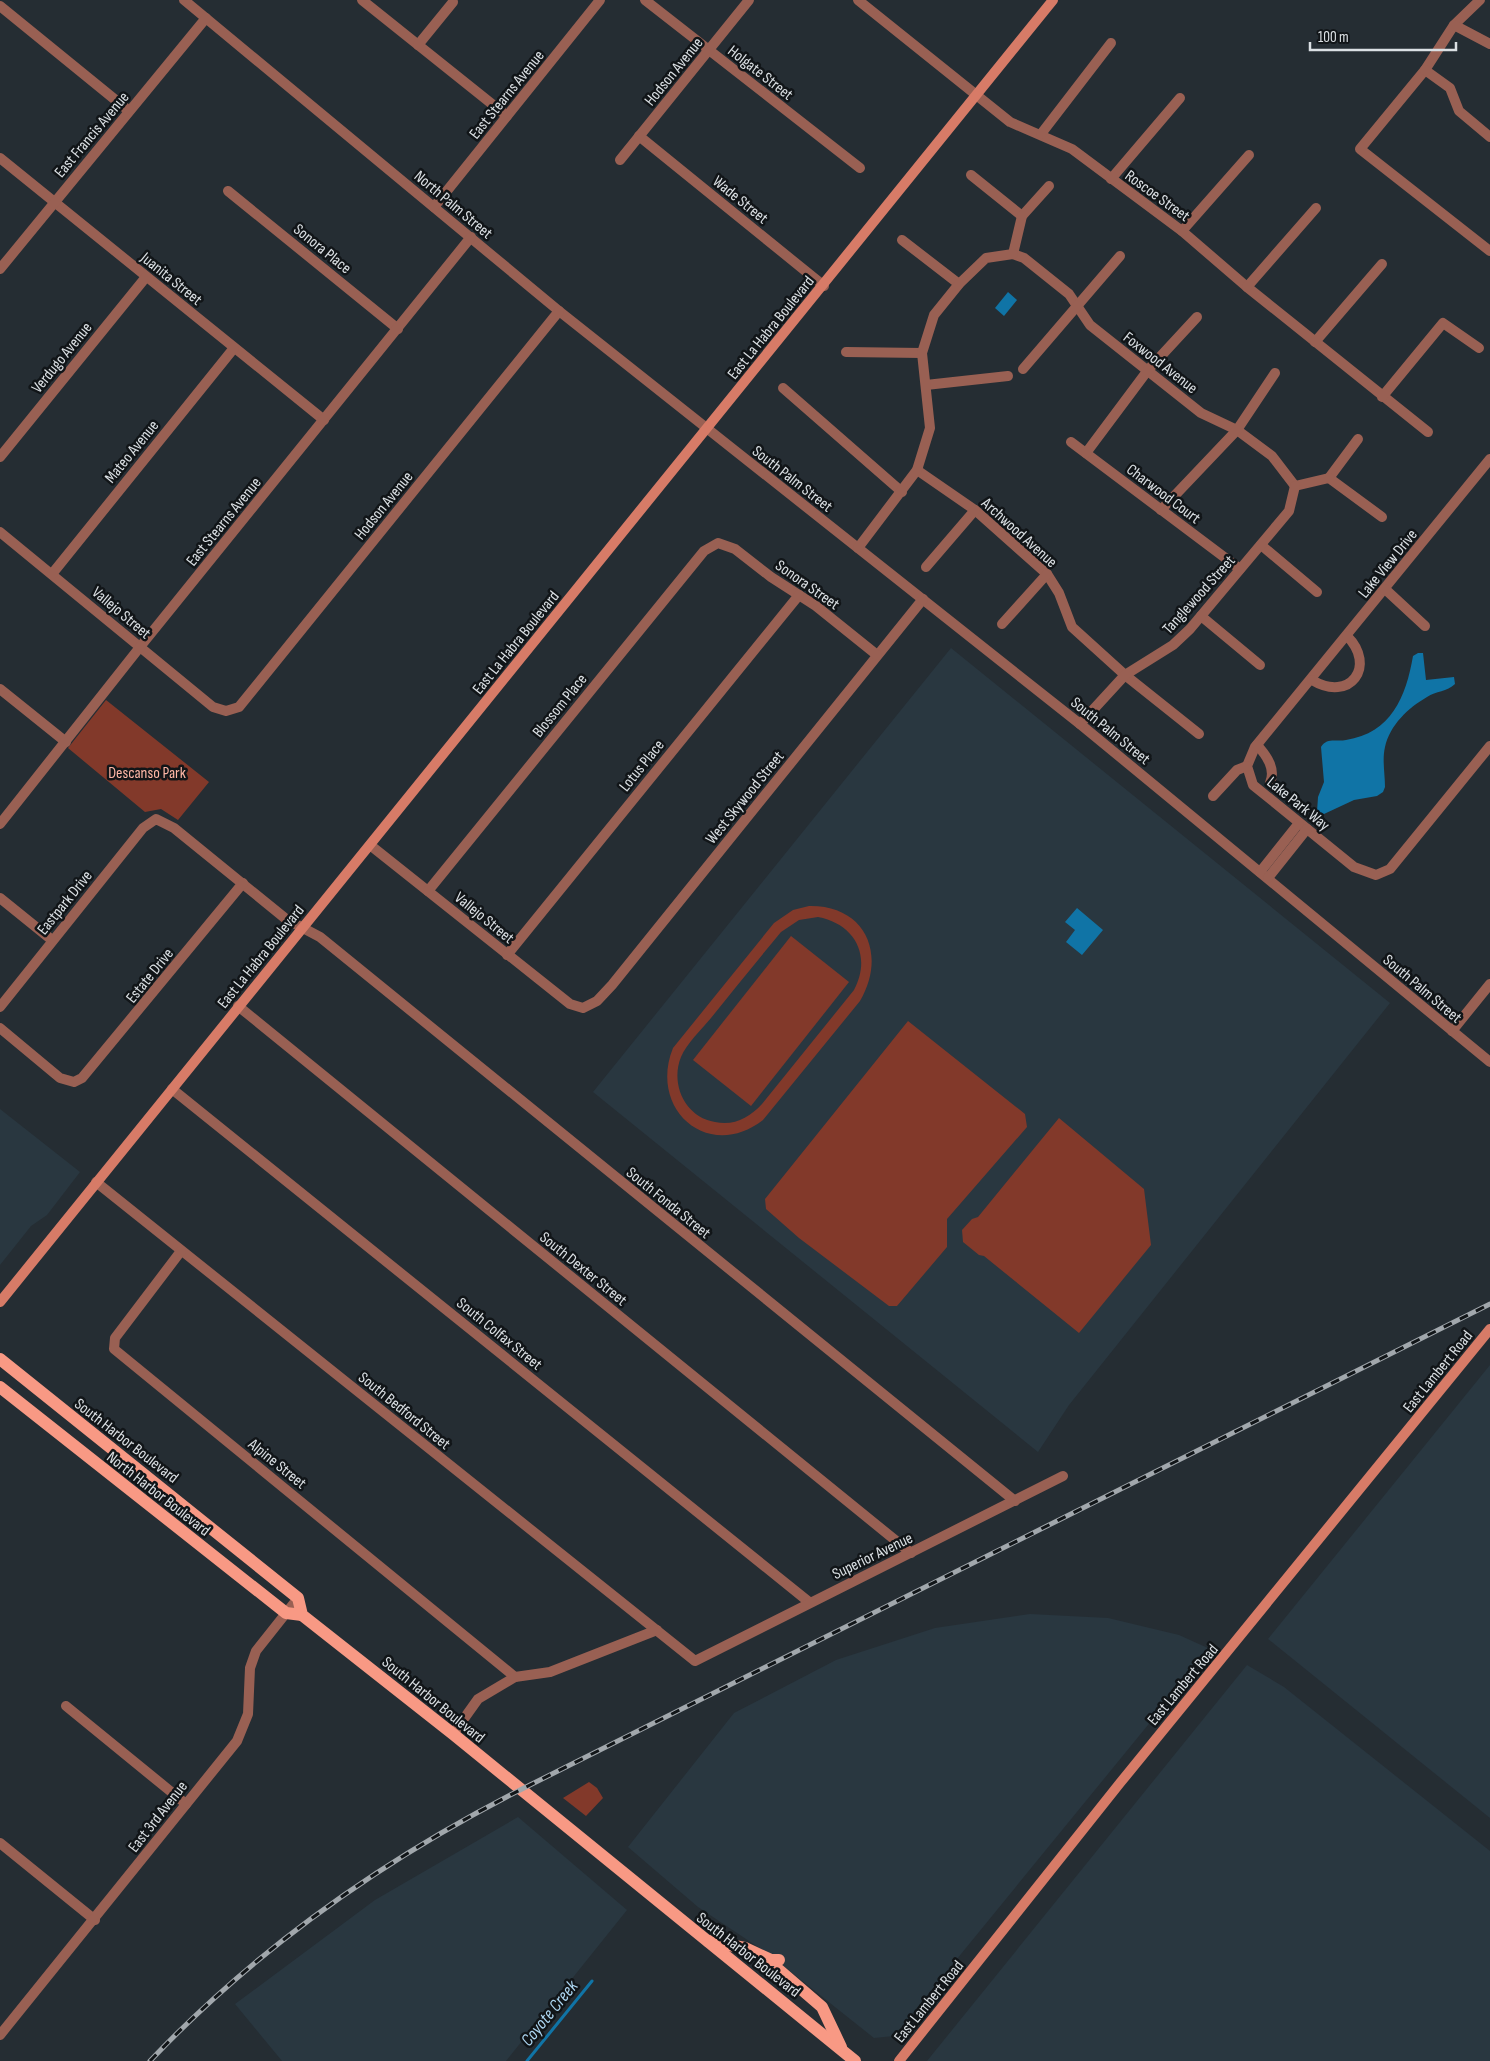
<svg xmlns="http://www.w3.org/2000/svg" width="1490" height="2061" viewBox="0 0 1490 2061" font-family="'Sofia Sans Condensed',sans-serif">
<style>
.built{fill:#293740}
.green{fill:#82392a;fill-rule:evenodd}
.water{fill:#1074a6}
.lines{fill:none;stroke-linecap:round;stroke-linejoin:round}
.stream{stroke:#1074a6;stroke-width:3}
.minor{stroke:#996053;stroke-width:10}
.secondary{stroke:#d77b67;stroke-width:10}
.primary{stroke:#f89984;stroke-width:12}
.rail-casing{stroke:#a1a7ac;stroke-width:5}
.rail{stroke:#111518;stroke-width:3;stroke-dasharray:9;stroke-linecap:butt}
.labels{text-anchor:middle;stroke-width:5;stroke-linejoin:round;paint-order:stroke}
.street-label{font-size:16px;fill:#dbe0e4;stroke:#111518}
.park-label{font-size:16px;fill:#feb7a6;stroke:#111518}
.water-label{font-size:18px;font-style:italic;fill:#acd5f0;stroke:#111518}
</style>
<rect width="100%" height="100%" fill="#252d33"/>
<g class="built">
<path d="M951,648L1390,1003L1069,1405L1038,1452L593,1092Z"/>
<path d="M0,1109L80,1172L47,1215L31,1226L0,1265Z"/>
<path d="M1490,1365V1818L1268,1639Z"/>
<path d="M1030,1614L1108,1618L1179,1635L1210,1649L894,2036L874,2038L767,1953L698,1907L628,1847L734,1713L836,1660L935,1628Z"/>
<path d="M1247,1665L1284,1687L1490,1851V2061H927Z"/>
<path d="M518,1817L627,1910L506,2061H282L235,2004L375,1900Z"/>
</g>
<g class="green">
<path d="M106,700L209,782L178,820L161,809L145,812L68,748Z"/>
<path d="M809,906C866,905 887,955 860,1001L763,1120C709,1162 648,1110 673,1048L774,923L793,910ZM818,917C855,924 872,956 854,990L762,1104C749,1118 734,1126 715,1122C685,1117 670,1084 681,1057C687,1043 701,1030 711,1018C734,989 758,960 781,932L799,920Z"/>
<path d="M791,936L849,982L751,1106L693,1060Z"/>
<path d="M908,1021L1025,1114L1027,1127L947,1219V1247L897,1306H889L799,1238L766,1209L765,1199Z"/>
<path d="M1059,1118L1144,1189L1151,1245L1079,1333L984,1256L979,1255L963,1242L962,1230L972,1219L978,1217Z"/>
<path d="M589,1782L597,1788L603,1798L586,1816L563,1798Z"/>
</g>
<g class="water">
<path d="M1008,292L1017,300L1004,316L995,308Z"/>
<path d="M1418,653H1423L1426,680L1454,677L1455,684C1447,692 1436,691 1427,697C1408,708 1390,725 1385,747C1382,760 1385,774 1385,787L1383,792L1377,796L1354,800L1324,814L1317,812L1318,797L1324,782L1321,747C1327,737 1336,742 1346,740C1391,733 1406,697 1413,656Z"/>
<path d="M1077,908L1103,930L1082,955L1066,942L1075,930L1065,922Z"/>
</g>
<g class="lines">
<path class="stream" d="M527,2061L592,1981"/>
<g class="minor">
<path d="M184,0L559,311L1080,724L1490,1062"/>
<path d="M362,0L507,116"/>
<path d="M645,0L860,168"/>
<path d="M858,0L1010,122L1072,149L1182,231L1247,287L1428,432"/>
<path d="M1480,0L1454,25L1425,70L1360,149L1490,251"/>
<path d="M0,6L129,111"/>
<path d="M1454,25L1490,44"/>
<path d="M418,45L453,2"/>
<path d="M1425,70L1450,88L1459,111L1490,137"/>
<path d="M1041,134L1111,43"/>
<path d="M639,136L824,286"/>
<path d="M0,158L324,420"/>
<path d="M620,160L749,0"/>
<path d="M971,175L1022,216"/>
<path d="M1111,179L1180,98"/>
<path d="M228,191L398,329"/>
<path d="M434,207L600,0"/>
<path d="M1182,231L1249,155"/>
<path d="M902,240L959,284"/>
<path d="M1013,254L1024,258L1069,294L1090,325L1201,413L1237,430L1272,456L1295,486"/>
<path d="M1013,254L1022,216L1049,186"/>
<path d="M0,269L206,18"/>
<path d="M1247,287L1316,208"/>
<path d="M1315,342L1382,264"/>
<path d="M846,352L922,353"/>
<path d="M1023,369L1120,256"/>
<path d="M926,385L1008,376"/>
<path d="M783,388L902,492"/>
<path d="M1382,397L1443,323L1479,348"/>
<path d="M1071,442L1240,569"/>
<path d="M1086,453L1148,370L1197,317"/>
<path d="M0,457L146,277"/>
<path d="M1490,459L1255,747L1247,766L1253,785L1354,867L1376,875L1390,869L1490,746"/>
<path d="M917,470L975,510L1047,574L1059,593L1072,627L1125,675L1199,734"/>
<path d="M1329,478L1358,439"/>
<path d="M1295,486L1329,478L1382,517"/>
<path d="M1161,510L1237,430L1275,373"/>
<path d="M0,532L213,707L226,711L239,707L559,311"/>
<path d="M1261,545L1317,592"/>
<path d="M858,548L917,470L930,428L922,353L934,315L959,284L986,258L1013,254"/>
<path d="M926,567L975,510"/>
<path d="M52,574L234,348"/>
<path d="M1385,589L1425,626"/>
<path d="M1201,616L1260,665"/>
<path d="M1002,624L1047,574"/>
<path d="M1312,680C1350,703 1377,666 1347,636"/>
<path d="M0,689L66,742"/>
<path d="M1080,724L1125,675L1173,645L1190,629L1289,511L1295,486"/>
<path d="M1257,745C1267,756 1276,769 1270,783"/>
<path d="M1213,796L1237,770L1247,766"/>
<path d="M0,824L140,647L471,237"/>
<path d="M370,845L570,1004L583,1008L597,1001L612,985L923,599"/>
<path d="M1260,872L1299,823"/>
<path d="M1268,878L1307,829"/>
<path d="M428,891L704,551L718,543L735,549L771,577L816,606L877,655"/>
<path d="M0,898L52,940"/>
<path d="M507,955L799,595"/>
<path d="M238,1006L911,1553"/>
<path d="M0,1007L143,828L156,819L174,828L286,919L320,937L1015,1501"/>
<path d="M0,1028L60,1078L74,1082L82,1078L243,883"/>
<path d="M1452,1031L1490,984"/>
<path d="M172,1089L809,1602"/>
<path d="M96,1182L695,1661L1063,1476"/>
<path d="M181,1251L115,1338L114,1349L515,1677"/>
<path d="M66,1706L186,1804"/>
<path d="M453,1734L478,1699L515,1677L550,1672L657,1630"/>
<path d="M0,1843L95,1920"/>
<path d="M0,2035L237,1741L248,1714L250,1668L256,1651L298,1598"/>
</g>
<g class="secondary">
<path d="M0,1302L1053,0"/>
<path d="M899,2061L1120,1783L1490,1329"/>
</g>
<g class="primary">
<path d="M0,1359L298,1598L302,1615L453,1734L855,2061"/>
<path d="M0,1387L286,1613L302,1615"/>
<path d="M708,1941L745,1948L771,1960H779"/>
<path d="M779,1970L822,2007L841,2047"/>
</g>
<g class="rail-casing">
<path id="rail" d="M150,2061C256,1949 383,1860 520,1790L1490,1304"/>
</g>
<use href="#rail" class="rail"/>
</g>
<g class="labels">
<g class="street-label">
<text transform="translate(673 71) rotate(-51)" y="6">Hodson Avenue</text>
<text transform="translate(761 72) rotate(38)" y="6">Holgate Street</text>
<text transform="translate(506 94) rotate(-51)" y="6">East Stearns Avenue</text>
<text transform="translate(91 134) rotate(-50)" y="6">East Francis Avenue</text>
<text transform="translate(1158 195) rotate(36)" y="6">Roscoe Street</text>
<text transform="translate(741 199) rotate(39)" y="6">Wade Street</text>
<text transform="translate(454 204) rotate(40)" y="6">North Palm Street</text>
<text transform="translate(323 248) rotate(39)" y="6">Sonora Place</text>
<text transform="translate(172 278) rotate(39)" y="6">Juanita Street</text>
<text transform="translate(770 327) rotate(-51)" y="6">East La Habra Boulevard</text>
<text transform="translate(61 357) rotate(-51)" y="6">Verdugo Avenue</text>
<text transform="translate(1161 362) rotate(38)" y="6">Foxwood Avenue</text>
<text transform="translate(131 451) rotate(-51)" y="6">Mateo Avenue</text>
<text transform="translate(793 478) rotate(38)" y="6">South Palm Street</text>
<text transform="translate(1164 493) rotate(37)" y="6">Charwood Court</text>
<text transform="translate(383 505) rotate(-51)" y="6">Hodson Avenue</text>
<text transform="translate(223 521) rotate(-51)" y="6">East Stearns Avenue</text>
<text transform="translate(1020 532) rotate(42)" y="6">Archwood Avenue</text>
<text transform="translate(1387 563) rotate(-51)" y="6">Lake View Drive</text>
<text transform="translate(808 584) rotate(35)" y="6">Sonora Street</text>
<text transform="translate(1198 594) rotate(-48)" y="6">Tanglewood Street</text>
<text transform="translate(122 612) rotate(40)" y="6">Vallejo Street</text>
<text transform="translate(515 642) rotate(-51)" y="6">East La Habra Boulevard</text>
<text transform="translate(559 705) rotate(-51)" y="6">Blossom Place</text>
<text transform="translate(1111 730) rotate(39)" y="6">South Palm Street</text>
<text transform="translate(641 765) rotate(-51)" y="6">Lotus Place</text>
<text transform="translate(744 797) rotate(-51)" y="6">West Skywood Street</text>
<text transform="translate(1299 803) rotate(39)" y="6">Lake Park Way</text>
<text transform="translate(64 902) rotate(-51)" y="6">Eastpark Drive</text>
<text transform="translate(485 917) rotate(39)" y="6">Vallejo Street</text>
<text transform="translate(260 956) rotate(-51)" y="6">East La Habra Boulevard</text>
<text transform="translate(149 975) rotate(-51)" y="6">Estate Drive</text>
<text transform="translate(1423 988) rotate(40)" y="6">South Palm Street</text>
<text transform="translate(669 1202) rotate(39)" y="6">South Fonda Street</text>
<text transform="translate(584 1268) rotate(39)" y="6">South Dexter Street</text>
<text transform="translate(500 1333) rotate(39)" y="6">South Colfax Street</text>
<text transform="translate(1437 1371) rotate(-51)" y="6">East Lambert Road</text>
<text transform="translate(405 1410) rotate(39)" y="6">South Bedford Street</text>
<text transform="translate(127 1440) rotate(38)" y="6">South Harbor Boulevard</text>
<text transform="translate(278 1463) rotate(39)" y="6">Alpine Street</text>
<text transform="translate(159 1493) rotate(38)" y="6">North Harbor Boulevard</text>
<text transform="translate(872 1555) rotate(-26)" y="6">Superior Avenue</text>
<text transform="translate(1182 1684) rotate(-50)" y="6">East Lambert Road</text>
<text transform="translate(434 1699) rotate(39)" y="6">South Harbor Boulevard</text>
<text transform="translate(157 1816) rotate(-52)" y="6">East 3rd Avenue</text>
<text transform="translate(749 1954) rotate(38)" y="6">South Harbor Boulevard</text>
<text transform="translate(928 2001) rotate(-51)" y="6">East Lambert Road</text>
</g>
<g class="park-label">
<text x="147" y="778">Descanso Park</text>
</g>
<g class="water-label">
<text transform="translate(549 2013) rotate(-51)" y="6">Coyote Creek</text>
</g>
</g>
<path d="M1310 42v8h146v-8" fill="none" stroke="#dbe0e4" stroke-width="2.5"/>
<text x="1318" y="42" font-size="15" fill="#dbe0e4" stroke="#111518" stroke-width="4" paint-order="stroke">100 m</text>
</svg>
